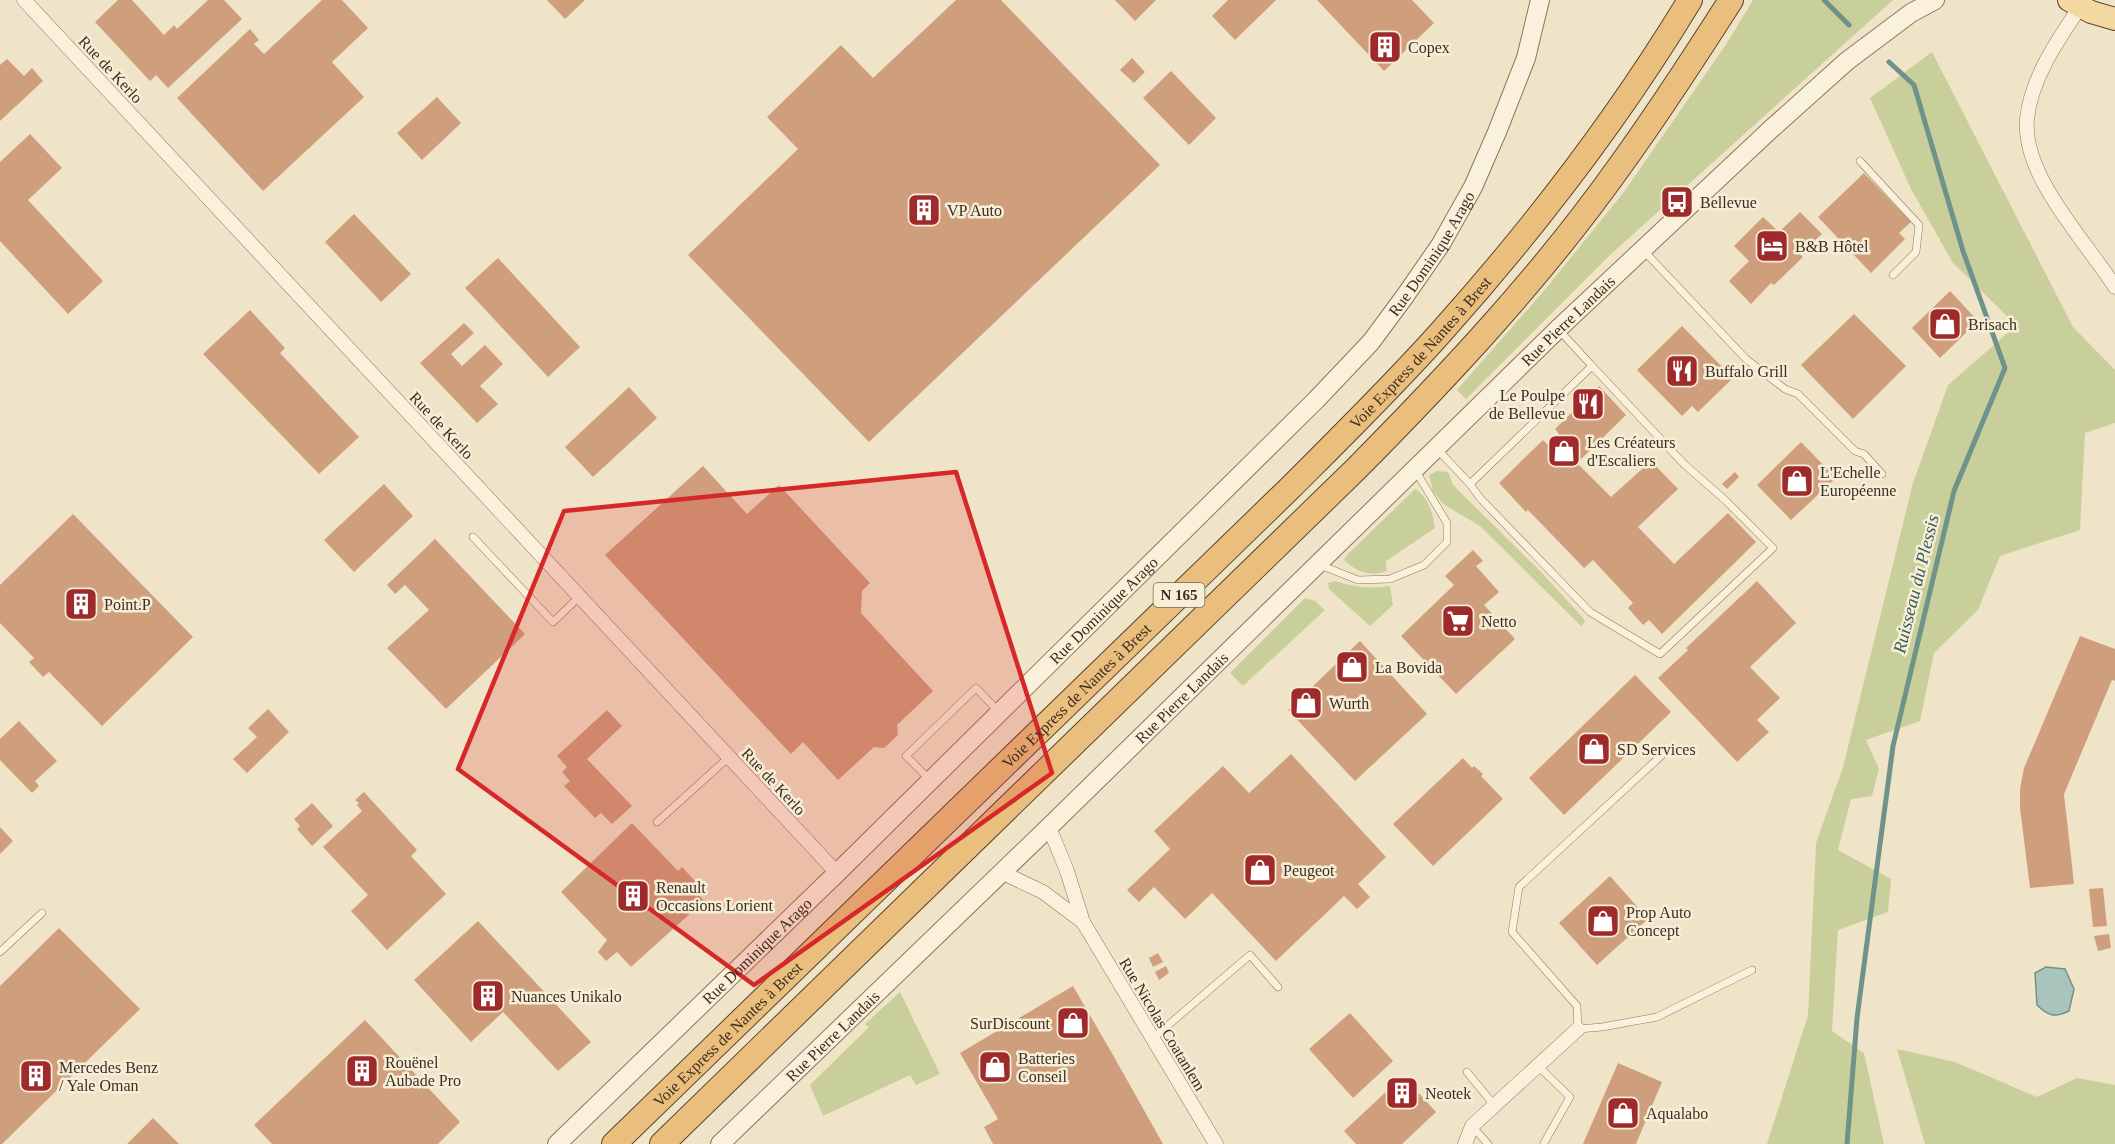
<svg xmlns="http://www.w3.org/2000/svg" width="2115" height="1144" viewBox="0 0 2115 1144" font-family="Georgia,serif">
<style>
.green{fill:#c9cf9b}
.water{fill:#a9c4bc;stroke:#6f938a;stroke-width:1.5}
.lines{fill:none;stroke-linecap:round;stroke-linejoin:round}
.stream{stroke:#6f938a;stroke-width:5}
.building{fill:#cf9f7d}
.service-casing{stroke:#8d765c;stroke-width:8}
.minor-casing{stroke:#8d765c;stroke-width:15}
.tertiary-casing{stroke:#8d765c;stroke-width:20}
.primary-casing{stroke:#5b4430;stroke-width:24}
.trunk-casing{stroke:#5b4430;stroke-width:26}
.service{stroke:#faf1dc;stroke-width:7}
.minor{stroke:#faf1dc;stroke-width:14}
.tertiary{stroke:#faf1dc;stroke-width:18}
.primary{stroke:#f3d9a0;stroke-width:22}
.trunk{stroke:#eabe7c;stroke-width:24}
.marked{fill:#d62828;fill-opacity:0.2;stroke:#d62828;stroke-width:4.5;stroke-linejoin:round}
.labels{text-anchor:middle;stroke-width:5;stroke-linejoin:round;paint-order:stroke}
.shield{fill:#f7eed8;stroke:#756857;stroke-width:1.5}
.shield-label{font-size:15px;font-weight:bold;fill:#3d2e20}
.poi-label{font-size:16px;fill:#3d2e20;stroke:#f7eed8;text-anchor:start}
.street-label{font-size:16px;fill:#3d2e20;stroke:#f7eed8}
.water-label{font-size:18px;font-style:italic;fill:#2f5d5a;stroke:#f7eed8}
</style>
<rect width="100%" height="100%" fill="#f0e4c8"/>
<g class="green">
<path d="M1753,0H1893L1610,255L1466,399L1457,390L1543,292L1624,192L1727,43Z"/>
<path d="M1932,52L2073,327L2115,370V423L2085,433L2080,530L2000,556L1978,610L1934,653L1920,721L1866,740L1879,769L1872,796L1851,799L1838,850L1891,879L1888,912L1838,930L1832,1031L1864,1053L1884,1144H1767L1808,1015L1816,843L1843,767L1913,483L1948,385L2010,331L2007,316L1953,263L1911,189L1870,98Z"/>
<path d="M1437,471L1448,472L1453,485L1542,573L1583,618L1585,622L1581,626L1480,526L1443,504L1433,491L1429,475Z"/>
<path d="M1415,489C1428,496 1433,514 1435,528L1386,561L1387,571C1369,577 1357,572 1344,560L1347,555Z"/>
<path d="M1335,581C1354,587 1370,589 1390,586L1393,605L1370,626L1329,589L1328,583Z"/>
<path d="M1305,598L1315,601L1325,610L1243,686L1230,673Z"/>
<path d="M900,992L940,1074L916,1085L910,1075L823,1116L810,1085L869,1027L865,1024Z"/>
<path d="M1897,1049L1955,1062L2037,1097L2077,1078L2115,1085V1144H1925Z"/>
</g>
<path class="water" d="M2046,967L2065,969L2074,989L2069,1011C2055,1018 2048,1016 2037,1005L2035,973Z"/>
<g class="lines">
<g class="stream">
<path d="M1824,0L1849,25"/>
<path d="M1847,1144L1857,1018L1893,746L1954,491L2005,368L1963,251L1914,85L1889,62"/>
</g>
</g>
<g class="building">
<path d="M118,0H132L164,35L174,25L177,29L208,0H224L242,19L168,88L156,75L150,81L95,22Z"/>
<path d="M322,0H342L368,28L332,62L364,97L263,191L177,98L250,29L259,40L254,44L264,54Z"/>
<path d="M547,0H585L565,19Z"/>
<path d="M956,0H1001L1160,165L869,442L688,255L798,149L767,117L841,45L873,78Z"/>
<path d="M1115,0H1156L1135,21Z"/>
<path d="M1228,0H1276L1235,40L1212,16Z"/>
<path d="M1317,0H1412L1434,23L1384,71Z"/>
<path d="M1132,58L1145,72L1134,83L1120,70Z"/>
<path d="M7,59L24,76L32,68L43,81L0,121V65Z"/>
<path d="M1171,71L1216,118L1189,145L1143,98Z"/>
<path d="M437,97L461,123L422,160L397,133Z"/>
<path d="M30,134L62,168L28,200L103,281L68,314L0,241V162Z"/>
<path d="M1864,173L1911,222L1899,233L1905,239L1871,273L1818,217Z"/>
<path d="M1800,212L1822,234L1800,254L1803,257L1774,285L1771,283L1751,304L1729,281L1749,261L1734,246L1763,217L1779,232Z"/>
<path d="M354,214L411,274L381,302L325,242Z"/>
<path d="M498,258L580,347L548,377L465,288Z"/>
<path d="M1950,291L1978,321L1940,358L1912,328Z"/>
<path d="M250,310L285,348L280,353L359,437L319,474L203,354Z"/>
<path d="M1854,314L1906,366L1853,419L1801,365Z"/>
<path d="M464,323L474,333L451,354L462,366L485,345L503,364L480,386L498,404L477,423L420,363Z"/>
<path d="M1682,326L1733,378L1698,412L1692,406L1682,416L1637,370Z"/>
<path d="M1599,386L1626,415L1577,463L1611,497L1651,461L1678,489L1638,527L1674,564L1728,513L1756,542L1662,634L1649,620L1643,625L1628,608L1633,603L1593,560L1584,568L1528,510L1526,512L1499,483L1543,440L1548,445L1559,434L1555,429Z"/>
<path d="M629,387L657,418L593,477L565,447Z"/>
<path d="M1801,442L1836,478L1791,520L1757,485Z"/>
<path d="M703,466L747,514L779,485L870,583L862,591L861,613L933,691L897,725L898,735L884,748L874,747L838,780L803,742L791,754L605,555Z"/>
<path d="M1735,472L1739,477L1727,489L1722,484Z"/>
<path d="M384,484L413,516L354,572L324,540Z"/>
<path d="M73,514L193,637L102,726L49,672L43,677L29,662L34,658L0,623V585Z"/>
<path d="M435,539L525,634L446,709L387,648L429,610L405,585L395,594L387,585Z"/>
<path d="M1473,550L1483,561L1476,566L1499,592L1484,605L1515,639L1456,694L1401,636L1454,585L1445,576Z"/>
<path d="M1757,581L1796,623L1750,667L1780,698L1757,720L1769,732L1737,762L1658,678L1688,650L1686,648Z"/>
<path d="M2080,636L2115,649V681L2112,680L2064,794L2074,884L2030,888L2020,808V789L2024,768Z"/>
<path d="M1360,641L1427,714L1355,781L1288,710Z"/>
<path d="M1635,675L1671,712L1564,815L1529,778Z"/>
<path d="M268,709L289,732L247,773L233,759L257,737L248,728Z"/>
<path d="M607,710L622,726L587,759L632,806L612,824L601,813L595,818L564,786L570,781L562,772L567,767L557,756Z"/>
<path d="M19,721L57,761L35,781L39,786L32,793L0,760V739Z"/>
<path d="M1291,754L1386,857L1358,884L1370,897L1357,909L1344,896L1276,961L1212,893L1185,919L1154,887L1139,902L1127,890L1170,849L1154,831L1223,766L1249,793Z"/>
<path d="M1463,758L1472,768L1474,766L1483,774L1481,776L1503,799L1433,866L1393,824Z"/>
<path d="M364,792L417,850L411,856L446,894L387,950L351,911L368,895L323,847L362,811L357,805L359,803L355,800Z"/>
<path d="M312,803L333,826L312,846L297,829L300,826L294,819Z"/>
<path d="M632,823L678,871L682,867L696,882L691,886L704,901L631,967L617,952L606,961L598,952L607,940L561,892Z"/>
<path d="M0,827L13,841L0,854Z"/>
<path d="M1610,876L1648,919L1597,965L1559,923Z"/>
<path d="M2103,888L2107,926L2093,927L2089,889Z"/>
<path d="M478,921L591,1042L558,1071L503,1012L471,1042L414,980Z"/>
<path d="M59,928L140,1009L2,1144H0V986Z"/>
<path d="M2109,934L2111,948L2098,951L2094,936Z"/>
<path d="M1158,953L1163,962L1153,967L1149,958Z"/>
<path d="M1166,966L1169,973L1159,980L1155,972Z"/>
<path d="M1073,986L1113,1055L1163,1144H993L984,1127L998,1119L960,1053Z"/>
<path d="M1350,1013L1393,1061L1353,1098L1309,1049Z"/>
<path d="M365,1020L460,1122L438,1144H272L254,1125Z"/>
<path d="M1618,1063L1662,1082L1636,1144H1583Z"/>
<path d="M1403,1076L1436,1112L1402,1144H1356L1344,1131Z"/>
<path d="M153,1118L179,1144H127Z"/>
</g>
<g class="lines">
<g class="service-casing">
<g id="service">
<path d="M1860,161L1919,225L1916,252L1893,275"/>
<path d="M1643,250L1746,359L1785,389L1798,394L1855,451L1864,454L1882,474"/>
<path d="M1437,449L1470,484L1592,366L1559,330"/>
<path d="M1470,484L1480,498L1590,612L1660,654L1773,548L1725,500L1684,464L1592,366"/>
<path d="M473,537L553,622L579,597"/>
<path d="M1320,565L1358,580L1390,579L1424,565L1447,542V523L1415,470"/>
<path d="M1662,755L1519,887L1512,932L1577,1006L1578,1029L1602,1027L1657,1017L1752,970"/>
<path d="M930,780L906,756L976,688L999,712"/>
<path d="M657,822L729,757"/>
<path d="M0,952L42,913"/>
<path d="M1152,1039L1250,955L1278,987"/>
<path d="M1538,1066L1570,1097L1544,1143"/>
<path d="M1467,1072L1494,1105"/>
<path d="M1472,1126L1488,1144"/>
</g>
</g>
<g class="minor-casing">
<g id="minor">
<path d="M24,0L837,873"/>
<path d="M2080,7C2058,40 2031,78 2027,119C2022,176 2085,240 2115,287"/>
<path d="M1049,827L1067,871L1083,922L1216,1144"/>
<path d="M1001,872L1043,892L1083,922"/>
<path d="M1465,1144L1472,1126L1578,1029"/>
</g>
</g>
<g class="tertiary-casing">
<g id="tertiary">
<path id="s1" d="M557,1144L837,873L1316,400L1371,342L1405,296L1441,244L1473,187L1497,132L1526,58L1540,0"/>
<path id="s2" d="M720,1144L1049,827L1558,329L1770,130L1847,61L1911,13L1935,0"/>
</g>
</g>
<g class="primary-casing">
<path id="primary" d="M2069,0L2091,12L2115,19"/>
</g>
<g class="trunk-casing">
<g id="trunk">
<path id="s3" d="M614,1144L1290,488C1341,437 1393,386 1442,331C1534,228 1618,119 1690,0"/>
<path d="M662,1144L1356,469C1449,375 1540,278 1617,170C1657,115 1694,58 1731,0"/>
</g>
</g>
<use href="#service" class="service"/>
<use href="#minor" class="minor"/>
<use href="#tertiary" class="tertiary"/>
<use href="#primary" class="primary"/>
<use href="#trunk" class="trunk"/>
</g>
<path class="marked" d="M956,472L1052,773L754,985L458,769L564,511Z"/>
<defs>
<g id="building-square" transform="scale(1.725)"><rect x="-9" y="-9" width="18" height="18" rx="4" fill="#9e2a2b" stroke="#f7eed8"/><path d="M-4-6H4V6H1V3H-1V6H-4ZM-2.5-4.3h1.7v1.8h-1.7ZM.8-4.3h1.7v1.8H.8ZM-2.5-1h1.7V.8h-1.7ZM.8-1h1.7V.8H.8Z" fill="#fff"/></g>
<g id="bus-square" transform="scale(1.725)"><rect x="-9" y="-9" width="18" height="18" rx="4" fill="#9e2a2b" stroke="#f7eed8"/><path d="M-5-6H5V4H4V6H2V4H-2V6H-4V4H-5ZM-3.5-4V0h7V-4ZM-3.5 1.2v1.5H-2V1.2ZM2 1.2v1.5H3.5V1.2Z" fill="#fff"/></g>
<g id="hotel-square" transform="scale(1.725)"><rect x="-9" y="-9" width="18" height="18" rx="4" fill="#9e2a2b" stroke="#f7eed8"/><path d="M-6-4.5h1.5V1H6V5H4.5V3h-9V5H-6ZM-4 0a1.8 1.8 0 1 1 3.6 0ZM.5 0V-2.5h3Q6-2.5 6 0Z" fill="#fff"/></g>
<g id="shop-square" transform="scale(1.725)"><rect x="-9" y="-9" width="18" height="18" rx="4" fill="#9e2a2b" stroke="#f7eed8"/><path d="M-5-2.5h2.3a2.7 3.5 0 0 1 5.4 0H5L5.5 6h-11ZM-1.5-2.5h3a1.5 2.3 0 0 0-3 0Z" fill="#fff"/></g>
<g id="restaurant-square" transform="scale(1.725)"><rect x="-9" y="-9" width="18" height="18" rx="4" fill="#9e2a2b" stroke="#f7eed8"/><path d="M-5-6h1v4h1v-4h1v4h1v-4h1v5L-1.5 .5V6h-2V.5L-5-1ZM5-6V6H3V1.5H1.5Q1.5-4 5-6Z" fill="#fff"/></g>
<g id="supermarket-square" transform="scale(1.725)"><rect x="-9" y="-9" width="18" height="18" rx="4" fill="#9e2a2b" stroke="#f7eed8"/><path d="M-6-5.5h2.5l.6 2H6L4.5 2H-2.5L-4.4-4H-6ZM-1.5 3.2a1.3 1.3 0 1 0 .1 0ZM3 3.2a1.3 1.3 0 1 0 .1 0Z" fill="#fff"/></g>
</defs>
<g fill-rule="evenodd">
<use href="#building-square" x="1385" y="47"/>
<use href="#bus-square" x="1677" y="202"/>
<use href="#building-square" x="924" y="210"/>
<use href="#hotel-square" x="1772" y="246"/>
<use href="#shop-square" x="1945" y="324"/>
<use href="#restaurant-square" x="1682" y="371"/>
<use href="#restaurant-square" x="1588" y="404"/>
<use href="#shop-square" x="1564" y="451"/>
<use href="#shop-square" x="1797" y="481"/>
<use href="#building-square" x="81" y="604"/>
<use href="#supermarket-square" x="1458" y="621"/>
<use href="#shop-square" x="1352" y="667"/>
<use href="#shop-square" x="1306" y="703"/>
<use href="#shop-square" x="1594" y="749"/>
<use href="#shop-square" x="1260" y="870"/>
<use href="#building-square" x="633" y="896"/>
<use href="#shop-square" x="1603" y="921"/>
<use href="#building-square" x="488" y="996"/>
<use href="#shop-square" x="1073" y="1023"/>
<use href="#shop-square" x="995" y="1067"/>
<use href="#building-square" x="362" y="1071"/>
<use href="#building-square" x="36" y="1076"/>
<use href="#building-square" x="1402" y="1093"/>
<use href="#shop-square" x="1623" y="1113"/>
</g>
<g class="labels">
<rect class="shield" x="1153.5" y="583" width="51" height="24" rx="4.5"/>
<g class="shield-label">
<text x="1179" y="600">N 165</text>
</g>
<g class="poi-label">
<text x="1408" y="53">Copex</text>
<text x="1700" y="208">Bellevue</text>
<text x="947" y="216">VP Auto</text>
<text x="1795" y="252">B&amp;B Hôtel</text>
<text x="1968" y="330">Brisach</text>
<text x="1705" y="377">Buffalo Grill</text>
<text x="1565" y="401" text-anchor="end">Le Poulpe<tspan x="1565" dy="18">de Bellevue</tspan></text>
<text x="1587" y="448">Les Créateurs<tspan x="1587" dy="18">d'Escaliers</tspan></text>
<text x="1820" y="478">L'Echelle<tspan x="1820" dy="18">Européenne</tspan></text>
<text x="104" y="610">Point.P</text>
<text x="1481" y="627">Netto</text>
<text x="1375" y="673">La Bovida</text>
<text x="1329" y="709">Wurth</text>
<text x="1617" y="755">SD Services</text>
<text x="1283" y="876">Peugeot</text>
<text x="656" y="893">Renault<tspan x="656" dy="18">Occasions Lorient</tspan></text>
<text x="1626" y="918">Prop Auto<tspan x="1626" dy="18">Concept</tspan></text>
<text x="511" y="1002">Nuances Unikalo</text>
<text x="1050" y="1029" text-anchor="end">SurDiscount</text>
<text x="1018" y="1064">Batteries<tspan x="1018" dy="18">Conseil</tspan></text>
<text x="385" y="1068">Rouënel<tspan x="385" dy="18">Aubade Pro</tspan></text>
<text x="59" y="1073">Mercedes Benz<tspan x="59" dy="18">/ Yale Oman</tspan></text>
<text x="1425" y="1099">Neotek</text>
<text x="1646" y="1119">Aqualabo</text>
</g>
<g class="street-label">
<text transform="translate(111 69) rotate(47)" y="6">Rue de Kerlo</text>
<text dy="6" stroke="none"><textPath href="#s1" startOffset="1250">Rue Dominique Arago</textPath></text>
<text dy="6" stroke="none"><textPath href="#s2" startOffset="1182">Rue Pierre Landais</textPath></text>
<text dy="6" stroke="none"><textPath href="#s3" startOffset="1130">Voie Express de Nantes à Brest</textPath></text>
<text transform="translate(442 425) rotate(47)" y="6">Rue de Kerlo</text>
<text dy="6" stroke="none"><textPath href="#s1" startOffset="764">Rue Dominique Arago</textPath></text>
<text dy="6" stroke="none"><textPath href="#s3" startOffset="644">Voie Express de Nantes à Brest</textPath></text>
<text dy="6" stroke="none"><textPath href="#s2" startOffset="642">Rue Pierre Landais</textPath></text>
<text transform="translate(774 781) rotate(47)" y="6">Rue de Kerlo</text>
<text dy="6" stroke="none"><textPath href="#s1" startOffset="278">Rue Dominique Arago</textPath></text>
<text transform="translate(1163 1024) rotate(59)" y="6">Rue Nicolas Coatanlem</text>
<text dy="6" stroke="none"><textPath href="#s3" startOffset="158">Voie Express de Nantes à Brest</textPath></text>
<text dy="6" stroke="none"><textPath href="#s2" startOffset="156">Rue Pierre Landais</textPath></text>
</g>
<g class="water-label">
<text transform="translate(1916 584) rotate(-76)" y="6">Ruisseau du Plessis</text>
</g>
</g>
</svg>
